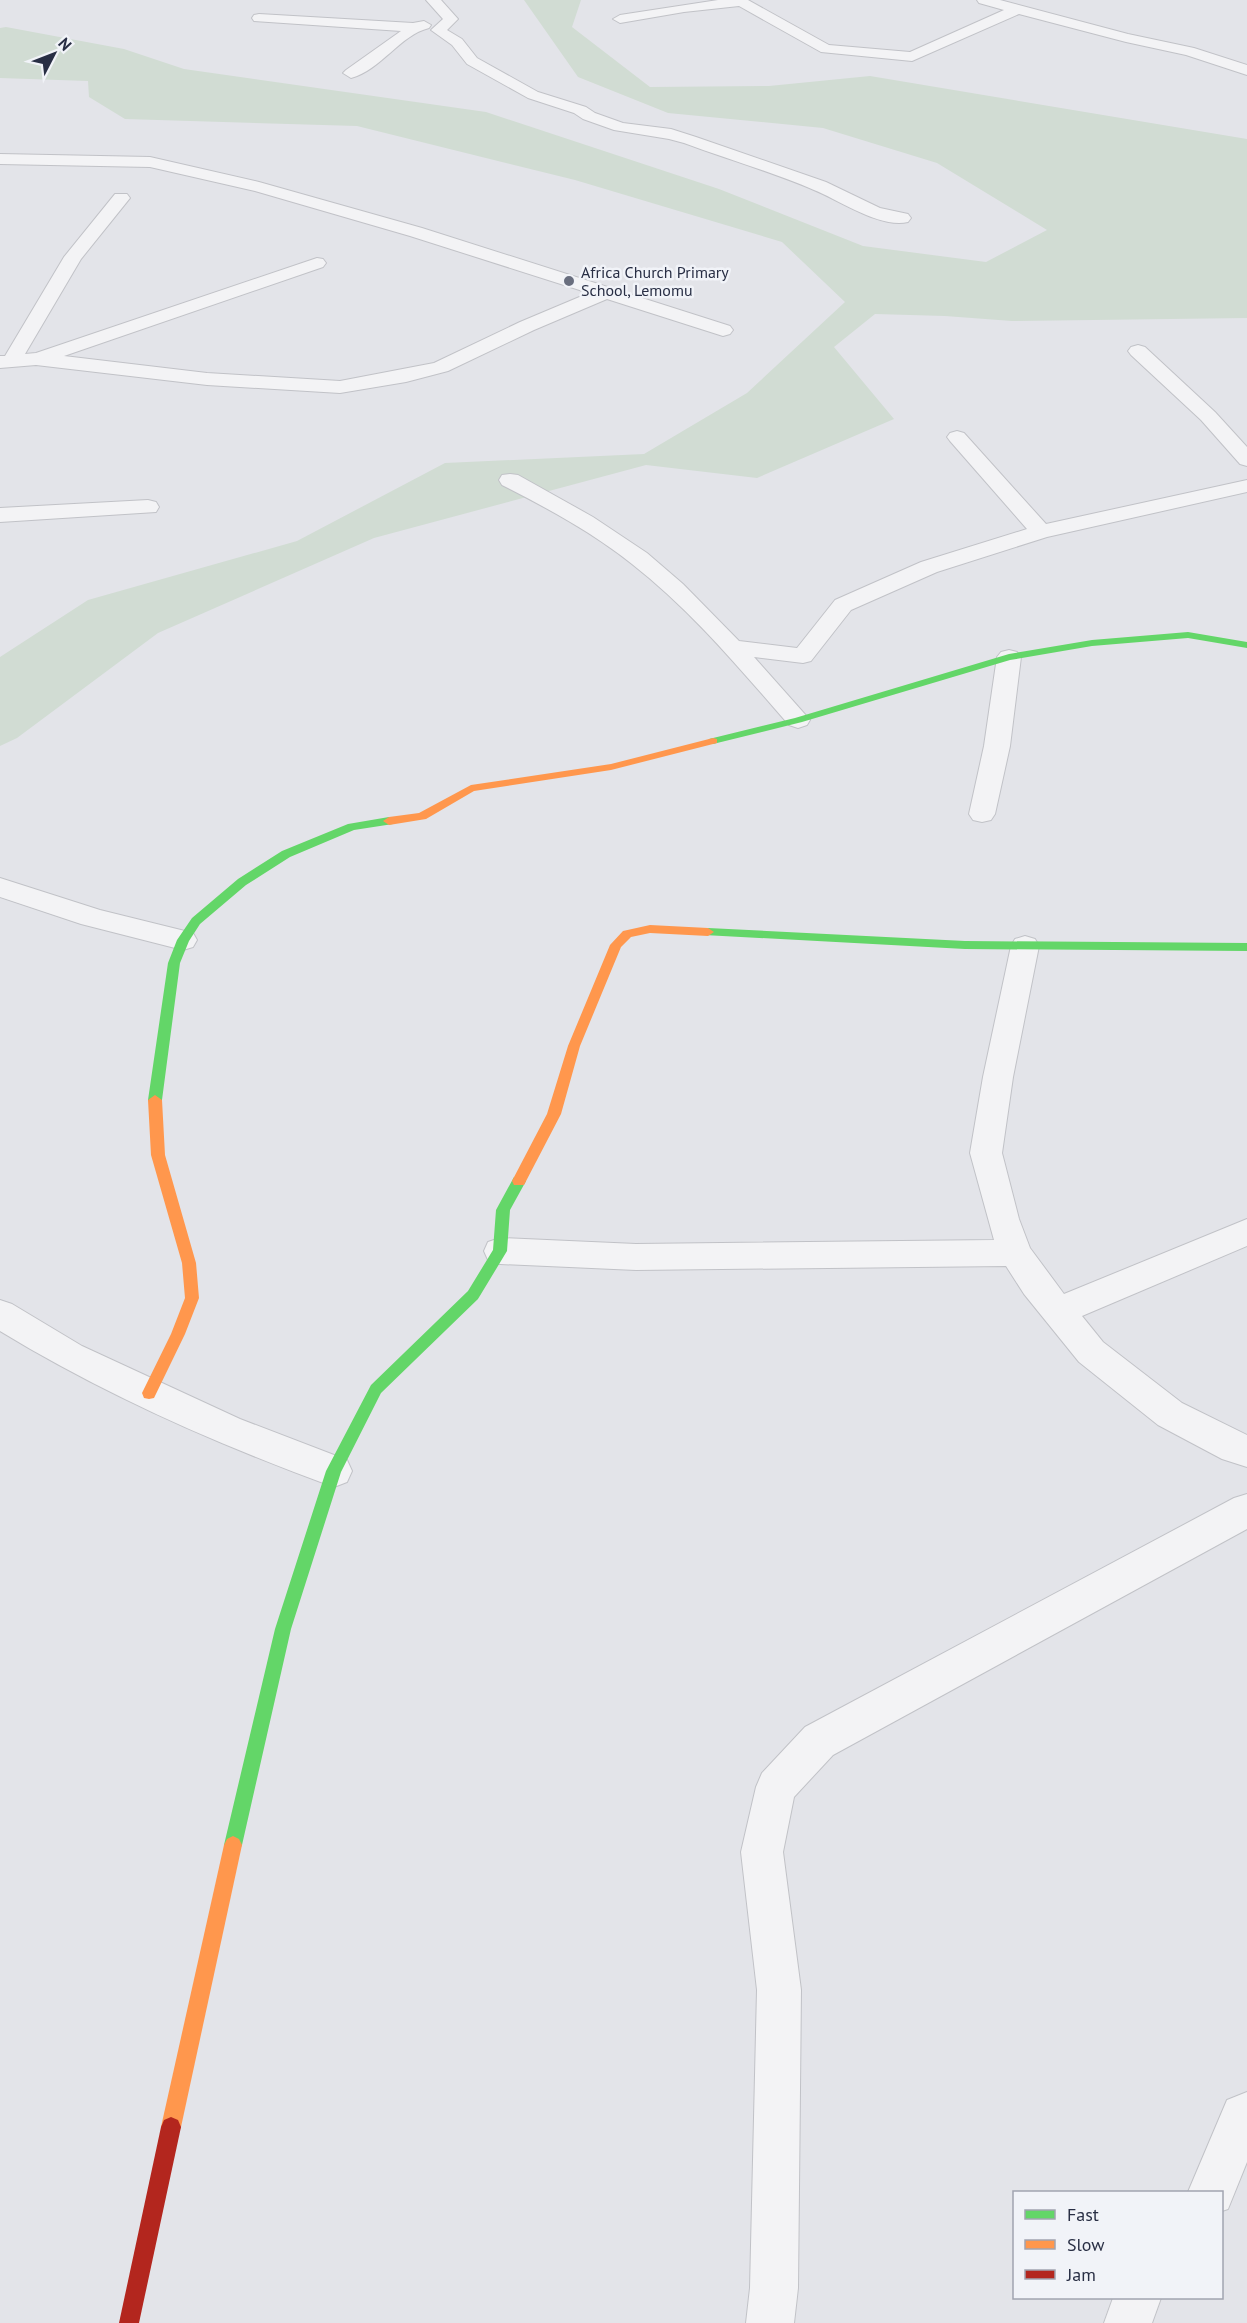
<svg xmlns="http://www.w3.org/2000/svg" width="1247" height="2323" viewBox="0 0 1247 2323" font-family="'PT Sans',sans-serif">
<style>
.green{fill:#d1dcd3}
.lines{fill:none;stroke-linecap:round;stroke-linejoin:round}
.street-casing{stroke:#c1c2c7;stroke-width:2}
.street{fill:#f3f3f5;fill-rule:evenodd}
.fast{fill:#63d668;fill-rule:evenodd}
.slow{fill:#ff974d;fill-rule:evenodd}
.jam{fill:#b3261e;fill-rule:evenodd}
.poi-dot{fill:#696e7e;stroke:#f1f3f8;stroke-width:2}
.labels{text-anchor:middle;stroke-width:5;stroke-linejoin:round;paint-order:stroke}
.far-poi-label{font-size:16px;fill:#282e44;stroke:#f1f3f8;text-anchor:start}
</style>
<rect width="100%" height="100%" fill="#e3e4e9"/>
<path class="green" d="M524,0H581L572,27L650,87L769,86L870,76L1247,139V318L1012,321L945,316L875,314L834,347L894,419L757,478L646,465L374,538L158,633L17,738L0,746V657L88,600L297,541L445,463L644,454L747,393L845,302L782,242L575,180L357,126L125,119L89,97L88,81L0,78V28L6,27L124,49L184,69L486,112L719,189L863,246L986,262L1047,230L937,163L823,128L668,113L578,77Z"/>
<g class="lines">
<g class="street-casing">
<g id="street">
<path d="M426,0H441L458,19L447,30L462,39L477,58L538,92L586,107L595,113L623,123L671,129L696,137L826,182L880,208L908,214L911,218L908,222C881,229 839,200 814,190C772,172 727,159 684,143L669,139L614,130L583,119L574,113L528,98L467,64L452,45L431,30L443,19Z"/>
<path d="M718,0H748L829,45L910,52L1004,10L979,3L977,0H1000L1128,34L1194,48L1247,65V75L1186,55L1126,42L1019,14L912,61L821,52L739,6L684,12L620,23L613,19L620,15Z"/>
<path d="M259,14L413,23L424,21L431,25L429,28C400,35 381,70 351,78L343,73L346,70L401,31L254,21L252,18L254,15Z"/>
<path d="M0,154L150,157L259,182L422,228L730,326L733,330L730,334L723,336L607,299L534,330L448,371L406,382L340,393L207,385L36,365L0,368V356H5L64,257L115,194H127L130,198L81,259L25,354L36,353L317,258L323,259L326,263L323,267L64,356L207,373L340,381L434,363L520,322L589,293L410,236L255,191L150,167L0,164Z"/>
<path d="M1138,345L1145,347L1215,412L1247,447V466L1240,464L1201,420L1131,355L1128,351L1131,347Z"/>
<path d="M957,431L964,433L1046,524L1247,480V492L1047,537L937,572L851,610L811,661L803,663L754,657L810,720L807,725L798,728L789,725C740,669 691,610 632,564C592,532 547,508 502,485L499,480L502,475L510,474L518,475L593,517L647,553L683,584L739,641L797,648L835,600L921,562L1027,529L950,441L947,437L950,433Z"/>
<path d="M148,500L156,502L159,507L156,512L0,522V508Z"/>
<path d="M1009,650L1017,652L1021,657L1010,746L995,814L991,820L982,822L973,820L969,814L984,746L997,657L1001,652Z"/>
<path d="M0,878L100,910L193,933L197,940L193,947L183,950L81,924L0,897Z"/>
<path d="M1025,936L1035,939L1039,946L1013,1077L1002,1153L1019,1219L1030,1248L1064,1294L1247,1219V1246L1082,1316L1103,1342L1182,1403L1247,1435V1467L1222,1459L1158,1425L1079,1362L1024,1294L1006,1266L636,1270L500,1264L488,1260L484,1251L488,1242L500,1238L636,1244L994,1240L970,1153L983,1077L1011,946L1015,939Z"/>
<path d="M0,1300L12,1304L82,1346L240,1419L347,1460L352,1471L347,1482L334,1487C219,1445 105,1395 0,1331Z"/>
<path d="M1247,1494V1529L833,1755L794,1797L783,1852L801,1990L798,2288L794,2323H746L750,2288L757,1990L741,1852L756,1787L762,1773L805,1727L1234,1498Z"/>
<path d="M1247,2092V2162L1228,2209L1222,2211V2192H1188L1227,2100Z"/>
<path d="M1113,2298H1161L1152,2323H1104Z"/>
</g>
</g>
<use href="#street" class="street"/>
<g class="fast">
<path d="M1188,632L1247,642V648L1188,638L1092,646L1010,660L802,722L713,744L708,741L709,739L795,718L1009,654L1092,640Z"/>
<path d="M389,817L395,821L393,824L354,830L290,857L246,885L200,924L189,941L180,963L162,1100L155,1105L150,1103L148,1100L168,963L177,940L192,918L238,879L282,851L348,824Z"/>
<path d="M708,928L965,941L1247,943V951L965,949L704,935L702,932Z"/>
<path d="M519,1176L524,1177L526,1181L510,1210L507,1251L478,1299L381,1393L341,1472L291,1629L242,1845L239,1851L233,1854L227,1851L224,1845L275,1629L326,1471L371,1385L468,1291L493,1250L496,1210L514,1177Z"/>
</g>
<g class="slow">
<path d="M713,738L717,739V743L611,770L474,791L426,819L389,825L383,821L389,817L419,813L471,785L611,764Z"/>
<path d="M650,925L708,928L714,932L708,936L650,933L631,937L621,947L580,1046L561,1114L524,1185H514L512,1181L547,1114L568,1046L610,945L623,931Z"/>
<path d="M155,1095L162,1100L165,1155L196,1263L199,1298L185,1334L154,1398L149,1399L144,1398L142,1393L171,1334L185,1298L182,1263L151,1155L148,1100Z"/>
<path d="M233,1836L239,1839L242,1845L181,2127L178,2134L171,2137L164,2134L161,2127L224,1845L227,1839Z"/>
</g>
<path class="jam" d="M171,2117L178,2120L181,2127L139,2323H119L161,2127L164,2120Z"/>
</g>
<circle class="poi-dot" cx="569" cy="281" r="6"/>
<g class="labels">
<g class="far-poi-label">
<text x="581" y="278">Africa Church Primary<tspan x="581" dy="18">School, Lemomu</tspan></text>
</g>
</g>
<rect x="1013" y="2191" width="210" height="108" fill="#f1f3f8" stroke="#a1a4b0" stroke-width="1.5"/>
<rect x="1025" y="2210" width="30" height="9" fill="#63d668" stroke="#a1a4b0" stroke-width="1.5"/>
<text x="1067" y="2221" font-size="18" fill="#282e44">Fast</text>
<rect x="1025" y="2240" width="30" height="9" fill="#ff974d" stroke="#a1a4b0" stroke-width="1.5"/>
<text x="1067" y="2251" font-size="18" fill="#282e44">Slow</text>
<rect x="1025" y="2270" width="30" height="9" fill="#b3261e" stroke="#a1a4b0" stroke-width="1.5"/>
<text x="1067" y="2281" font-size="18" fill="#282e44">Jam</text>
<g transform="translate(54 54) rotate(48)" stroke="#f1f3f8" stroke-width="4.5" paint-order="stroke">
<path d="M0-4.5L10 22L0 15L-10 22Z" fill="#282e44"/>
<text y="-9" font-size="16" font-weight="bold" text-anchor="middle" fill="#282e44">N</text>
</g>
</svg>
